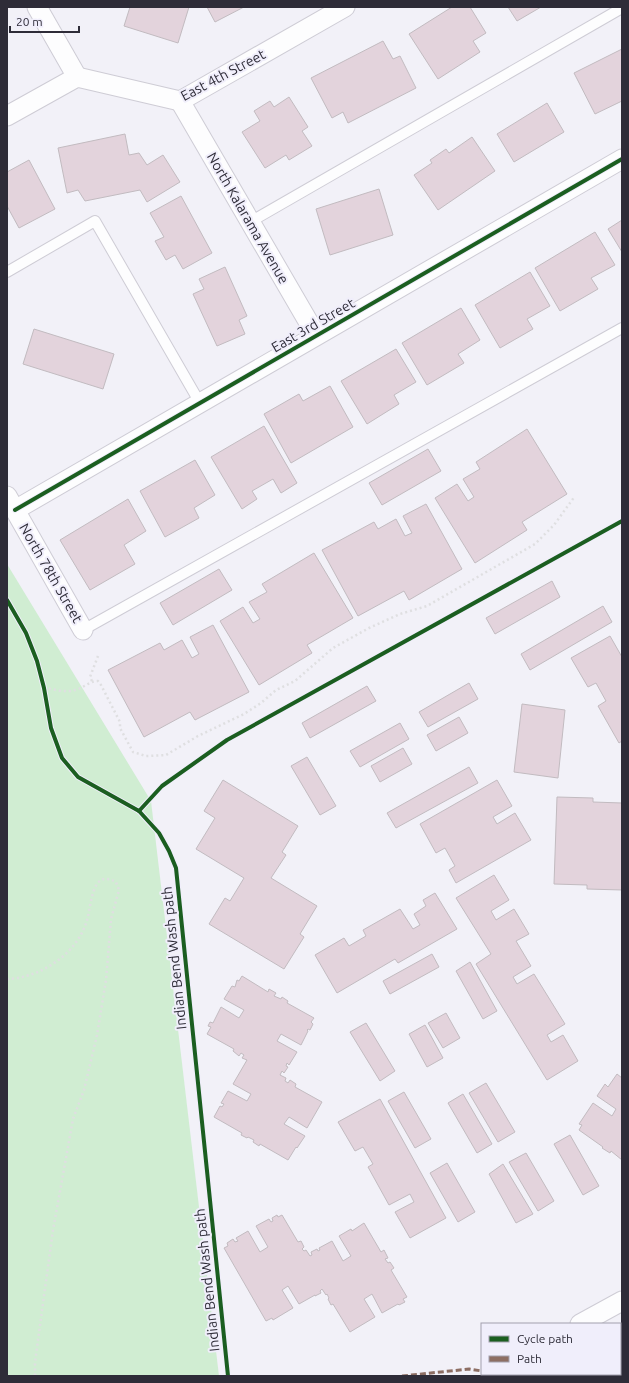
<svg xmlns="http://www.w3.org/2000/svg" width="629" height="1383" viewBox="0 0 629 1383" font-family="Ubuntu,sans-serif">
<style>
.green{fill:#d0edd2}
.building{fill:#e3d3dc;stroke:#c2bbc0}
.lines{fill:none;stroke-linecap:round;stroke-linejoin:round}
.service-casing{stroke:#ceccd5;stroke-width:12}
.minor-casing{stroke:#ceccd5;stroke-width:21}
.path{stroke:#dfdfe1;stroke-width:2.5;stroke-dasharray:2 3;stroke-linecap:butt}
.service{stroke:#fdfdfe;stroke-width:10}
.minor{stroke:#fdfdfe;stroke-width:19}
.quiet{stroke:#8d6e63;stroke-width:3;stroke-dasharray:6 3;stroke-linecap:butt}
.cycleway-casing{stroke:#f0eefb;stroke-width:6}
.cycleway{stroke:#1b5e20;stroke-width:4}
.labels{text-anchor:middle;stroke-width:4;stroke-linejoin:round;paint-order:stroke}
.street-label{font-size:14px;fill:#2e2c38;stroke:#f0eefb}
</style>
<rect width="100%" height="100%" fill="#f2f1f8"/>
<path class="green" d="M7,564L151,801L219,1376H7Z"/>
<g class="building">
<path d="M130,7H189L178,43L124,26Z"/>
<path d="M207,7H244L215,22Z"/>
<path d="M452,7H470L486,33L473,41L480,52L438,79L409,34Z"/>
<path d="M508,7H541L517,21Z"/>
<path d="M383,41L393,59L400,56L416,88L348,123L343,112L332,118L311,78Z"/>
<path d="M622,49V101L595,114L574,73Z"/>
<path d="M289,97L308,127L302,131L312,146L289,160L286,155L265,168L242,132L260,121L254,111L270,101L274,107Z"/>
<path d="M547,103L564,132L514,162L497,134Z"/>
<path d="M125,134L129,155L139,153L147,165L163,155L180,182L147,202L140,190L85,201L78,190L67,193L58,148Z"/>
<path d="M472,137L495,171L438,210L414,175L432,163L430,160L446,149L449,153Z"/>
<path d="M29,160L55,209L19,228L7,206V172Z"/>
<path d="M379,189L393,235L330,255L316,209Z"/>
<path d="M181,196L212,253L183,269L175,255L166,260L155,241L164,237L150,213Z"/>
<path d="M622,220V252L608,229Z"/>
<path d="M595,232L615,265L591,278L598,289L560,311L535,268Z"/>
<path d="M225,267L247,316L239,320L245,334L217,346L193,294L204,289L199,279Z"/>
<path d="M530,272L550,306L527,319L533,329L500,348L475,305Z"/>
<path d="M461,308L480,340L458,354L464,363L427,385L402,343Z"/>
<path d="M34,329L114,354L103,389L23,364Z"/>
<path d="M396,349L416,382L394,395L399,404L367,424L341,381Z"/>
<path d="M330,386L353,427L291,463L264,414L299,394L303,401Z"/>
<path d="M264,426L297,483L281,493L273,479L252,491L257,499L242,509L211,457Z"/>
<path d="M527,429L567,494L522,522L527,530L475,563L435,498L457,484L468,501L474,497L463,479L480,469L476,462Z"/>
<path d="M428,449L441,471L382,505L369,483Z"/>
<path d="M195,460L215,495L194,508L199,518L165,537L140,491Z"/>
<path d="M128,499L146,531L124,545L135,564L90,590L60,540Z"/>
<path d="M426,504L462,569L409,600L404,591L358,616L322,550L374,522L378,529L396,519L405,536L412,533L403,516Z"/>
<path d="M314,553L353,618L307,645L312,653L259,685L220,621L243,607L253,623L260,619L249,602L267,592L262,584Z"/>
<path d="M219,569L232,590L173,625L160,603Z"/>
<path d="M552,581L560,597L495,634L486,618Z"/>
<path d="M603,606L612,622L530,670L521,654Z"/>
<path d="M213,625L249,692L195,720L190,712L144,737L108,670L160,643L164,650L182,640L192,658L199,654L190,637Z"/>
<path d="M610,636L622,657V741L619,743L598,706L606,701L596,683L588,687L571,658Z"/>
<path d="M469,683L478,699L428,727L419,712Z"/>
<path d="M367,686L376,701L310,738L302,723Z"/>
<path d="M522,704L565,710L558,778L514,772Z"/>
<path d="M459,717L468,733L436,751L427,735Z"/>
<path d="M400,723L409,739L360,767L350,751Z"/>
<path d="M403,748L412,764L380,782L371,766Z"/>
<path d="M307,757L336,806L320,815L291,766Z"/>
<path d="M469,767L478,783L396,828L387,813Z"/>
<path d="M223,780L298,826L282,852L286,855L271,878L317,906L300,934L304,937L284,969L209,924L225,898L230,901L244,878L196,849L215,818L204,811Z"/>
<path d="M497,780L512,806L493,817L497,824L515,813L531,840L456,883L449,870L455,866L445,848L436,853L420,824Z"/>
<path d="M557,797L593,798V802L622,803V890L587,889V885L554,884Z"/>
<path d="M494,875L509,900L491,911L496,920L514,909L529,934L516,941L531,966L513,977L517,984L534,974L565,1024L547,1035L551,1042L563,1035L578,1061L547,1080L476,964L491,954L456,898Z"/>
<path d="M435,893L457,929L398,963L395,959L337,993L315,955L344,938L349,946L366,936L363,930L400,909L413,929L420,925L414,914L426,906L423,900Z"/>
<path d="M432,954L439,967L390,994L383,981Z"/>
<path d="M470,962L497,1011L483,1019L456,971Z"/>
<path d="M242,976L268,992L269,989L276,993L274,996L281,999L282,997L288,1001L287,1003L314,1018L311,1022L313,1024L310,1030L308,1029L307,1030L308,1031L301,1045L281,1034L277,1041L297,1052L289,1065L287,1063L286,1066L288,1067L284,1073L282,1071L280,1075L286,1078L285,1081L288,1083L290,1080L296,1084L295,1087L322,1102L307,1128L289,1117L284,1124L305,1136L297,1148L296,1147L288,1160L260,1144L259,1146L253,1142L254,1140L248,1137L247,1138L241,1135L242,1133L214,1117L220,1106L222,1107L224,1104L221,1103L228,1091L247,1101L251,1094L233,1084L247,1060L242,1058L244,1055L241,1053L239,1056L233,1051L234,1049L207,1034L211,1027L208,1026L210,1022L213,1023L221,1007L239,1018L244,1010L224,999L232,986L235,987L237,980L239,981Z"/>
<path d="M446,1013L460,1038L443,1048L428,1023Z"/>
<path d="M366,1023L395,1071L380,1081L350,1032Z"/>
<path d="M425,1025L443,1058L427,1067L409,1034Z"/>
<path d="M617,1074L622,1078V1160L611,1151L610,1153L602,1148L603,1147L579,1130L582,1125L579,1124L593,1103L612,1116L616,1109L597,1096L605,1084L608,1087Z"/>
<path d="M486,1083L515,1132L498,1142L469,1093Z"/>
<path d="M404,1092L431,1139L415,1148L388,1101Z"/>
<path d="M463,1094L492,1144L477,1153L448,1103Z"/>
<path d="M380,1099L446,1218L410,1238L395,1212L414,1202L410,1194L389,1205L368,1167L373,1164L363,1147L355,1151L338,1122Z"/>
<path d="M570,1135L599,1186L583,1195L554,1144Z"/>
<path d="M526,1153L554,1201L538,1211L509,1162Z"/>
<path d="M447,1163L475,1212L458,1222L430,1173Z"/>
<path d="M503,1164L533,1214L516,1223L489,1174Z"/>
<path d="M277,1215L278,1217L282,1215L298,1242L301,1241L304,1247L302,1249L304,1251L306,1250L310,1256L312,1255L311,1252L317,1249L318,1251L320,1250L319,1248L332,1241L343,1261L351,1256L339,1236L351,1229L352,1231L364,1223L381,1252L384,1250L388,1258L385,1259L388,1263L390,1262L394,1268L391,1270L407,1297L403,1299L405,1302L399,1305L398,1304L382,1313L372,1294L364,1299L375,1317L350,1332L333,1304L331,1305L328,1299L329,1298L327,1294L326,1295L322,1289L320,1291L321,1293L315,1296V1295L299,1304L288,1286L282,1290L293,1308L273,1320L272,1318L266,1321L224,1248L228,1246L227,1243L233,1239L235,1242L238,1241L236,1238L248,1231L260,1252L268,1247L256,1226L269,1219L271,1222L273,1221L272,1218Z"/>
<path d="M622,1339V1359L620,1355V1340Z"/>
</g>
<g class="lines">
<g class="service-casing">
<g id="service">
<path d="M250,222L622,8"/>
<path d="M7,272L95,221L200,403"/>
<path d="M83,630L622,328"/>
</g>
</g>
<g class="minor-casing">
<g id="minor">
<path d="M37,7L77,77"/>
<path d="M180,101L316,335"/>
<path d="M7,116L77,77L180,101L345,7"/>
<path d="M7,496L83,630"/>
<path d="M15,510L622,159"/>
<path d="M580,1324L622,1301"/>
<path d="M519,1376L520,1374"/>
</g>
</g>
<g class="path">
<path d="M92,681L90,677L98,656"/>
<path d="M44,688C53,689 66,693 75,690C84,688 89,681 98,681L101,685L120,722V728L133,752L146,756L166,755L198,736L244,714L261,703L276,690L295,681L333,648L369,628L400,614L427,606L535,544L554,525L575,496"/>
<path d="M7,979C41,978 78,953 87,920C90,910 91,893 97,884C102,877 109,878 116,882L119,890L111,919L106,980L97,1035L84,1090L73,1119L53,1230L35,1362V1376"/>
</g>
<use href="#service" class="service"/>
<use href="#minor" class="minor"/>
<g class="quiet">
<path d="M500,1374L512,1376"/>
<path d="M402,1376L469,1369L482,1371"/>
</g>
<g class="cycleway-casing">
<g id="cycleway">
<path d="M15,510L622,159"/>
<path d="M7,600L26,633L37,661L44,688L51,728L62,758L78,777L139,811L159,833L169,851L176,868L228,1376"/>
<path d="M139,811L162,786L227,740L622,521"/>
</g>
</g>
<use href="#cycleway" class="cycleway"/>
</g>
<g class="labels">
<g class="street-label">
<text transform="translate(223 75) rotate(-28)" y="5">East 4th Street</text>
<text transform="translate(248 218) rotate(60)" y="5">North Kalarama Avenue</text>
<text transform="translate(313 325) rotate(-30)" y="5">East 3rd Street</text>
<text transform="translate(51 573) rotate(60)" y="5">North 78th Street</text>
<text transform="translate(174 958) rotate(-96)" y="5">Indian Bend Wash path</text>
<text transform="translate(207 1280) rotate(-96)" y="5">Indian Bend Wash path</text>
</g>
</g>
<rect width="629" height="1383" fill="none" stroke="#2e2c38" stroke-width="16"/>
<rect x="481" y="1323" width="140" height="52" fill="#f0eefb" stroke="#a2a0ad"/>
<rect x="489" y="1336" width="20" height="6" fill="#1b5e20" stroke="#a2a0ad"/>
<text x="517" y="1343" font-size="12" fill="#2e2c38">Cycle path</text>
<rect x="489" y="1356" width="20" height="6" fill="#8d6e63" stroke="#a2a0ad"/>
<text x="517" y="1363" font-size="12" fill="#2e2c38">Path</text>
<path d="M10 26v6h69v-6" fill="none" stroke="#2e2c38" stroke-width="2"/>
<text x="16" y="26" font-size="12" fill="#2e2c38" stroke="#f0eefb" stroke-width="3" paint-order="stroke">20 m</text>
</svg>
